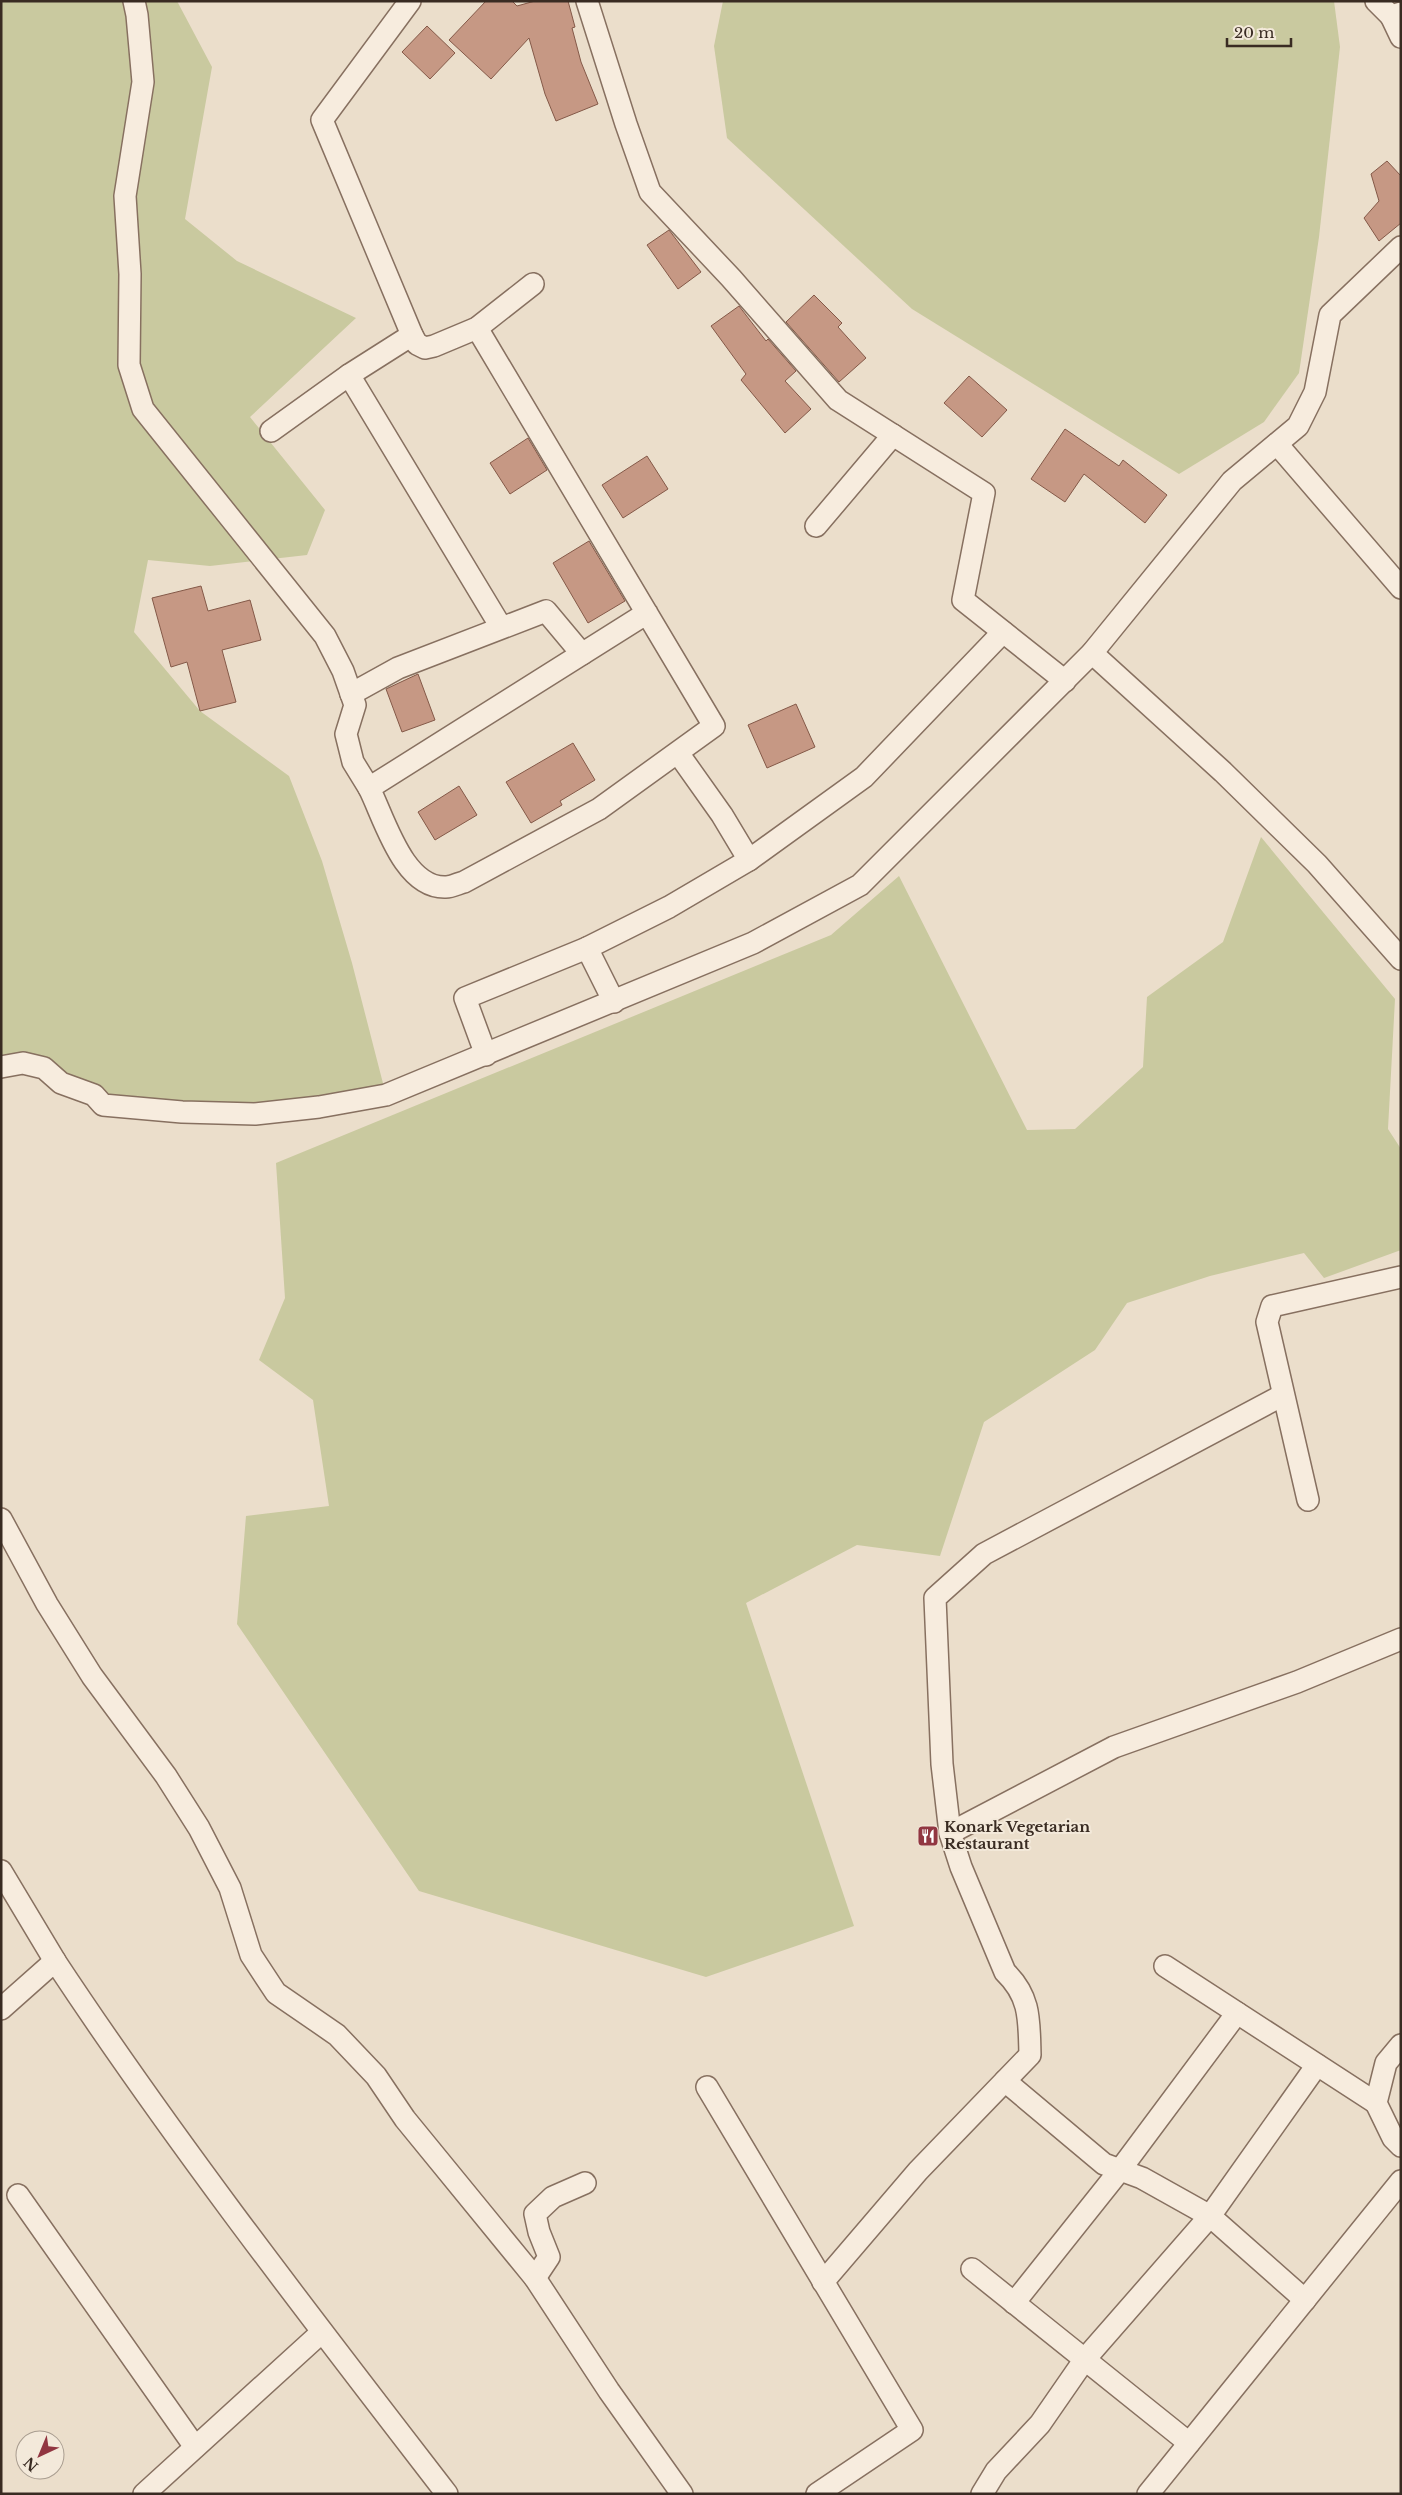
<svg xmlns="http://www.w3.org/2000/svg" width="1402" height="2495" viewBox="0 0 1402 2495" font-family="'Libre Baskerville',serif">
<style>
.green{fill:#c9c99f}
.building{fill:#c69884;stroke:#845948}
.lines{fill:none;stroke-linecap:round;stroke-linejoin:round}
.minor-casing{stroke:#877060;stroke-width:24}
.minor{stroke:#f7ecde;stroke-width:21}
.labels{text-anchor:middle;stroke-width:4;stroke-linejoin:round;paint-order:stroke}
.poi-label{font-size:15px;font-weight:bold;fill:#392b22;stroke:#f3e9da;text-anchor:start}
</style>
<rect width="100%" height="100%" fill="#ebdecb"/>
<g class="green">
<path d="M1,1H177L212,67L185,219L237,261L356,318L250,417L325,510L307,555L210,566L148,560L134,632L200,711L289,776L322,861L352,963L386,1095L255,1114L94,1095L4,1067L1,1068Z"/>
<path d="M723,1H1334L1340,47L1319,237L1299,373L1264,422L1179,474L912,309L727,138L714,46Z"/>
<path d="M1261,837L1395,999L1388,1129L1401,1149V1250L1324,1278L1304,1253L1210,1276L1127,1303L1095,1350L984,1422L940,1556L857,1545L746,1603L854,1926L706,1977L419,1891L237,1624L246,1516L329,1506L313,1400L259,1360L285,1298L276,1163L831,935L899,876L1027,1130L1075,1129L1143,1067L1147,997L1223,942Z"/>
</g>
<g class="building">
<path d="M486,1H512L517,6L535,1H568L575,27L572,28L581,62L598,104L556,121L545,94L529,38L491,79L449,40Z"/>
<path d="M427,26L455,53L430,79L402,52Z"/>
<path d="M1387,161L1401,176V223L1379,241L1364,218L1379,201L1371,174Z"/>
<path d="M669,230L701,272L678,289L647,245Z"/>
<path d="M814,295L842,323L838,327L866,358L839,382L786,322Z"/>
<path d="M739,306L766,341L768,339L796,371L785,381L811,409L785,433L741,380L746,374L711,326Z"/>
<path d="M969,376L1007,410L982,437L944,403Z"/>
<path d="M1065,429L1119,466L1123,460L1167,495L1145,523L1084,474L1065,502L1031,479Z"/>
<path d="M528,438L547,470L510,494L490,463Z"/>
<path d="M647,456L668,489L623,518L602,485Z"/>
<path d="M589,541L625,601L588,623L553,563Z"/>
<path d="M201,586L208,611L250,600L261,640L222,650L236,702L200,711L187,662L171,667L152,598Z"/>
<path d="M418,674L435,720L402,732L386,689Z"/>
<path d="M796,704L815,747L767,768L748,725Z"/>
<path d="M573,743L595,780L560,801L562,805L531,823L506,782Z"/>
<path d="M459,786L477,815L435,840L418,812Z"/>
</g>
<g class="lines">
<g class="minor-casing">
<g id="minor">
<path d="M134,1L137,15L143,82L125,196L130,274L129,365L143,409L325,636L343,671L355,705L346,734L353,762L369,788"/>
<path d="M410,1L322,120L412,335L417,344L425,348L434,346L477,328L533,284"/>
<path d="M587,1L626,124L650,192L731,278L838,400L984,493L963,600L1065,681"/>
<path d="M1376,1L1391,16L1401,13"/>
<path d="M1391,16L1401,37"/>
<path d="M477,328L714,726L599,809L464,882C459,883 452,887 446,887C403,889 384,817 369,788L647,613"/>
<path d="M349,375L501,627"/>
<path d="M271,431L349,375L412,335"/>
<path d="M1277,444L1401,588"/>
<path d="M816,526L893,435"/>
<path d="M1092,653L1223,772L1317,864L1401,959"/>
<path d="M351,694L398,668L546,611L582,654"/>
<path d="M749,860L864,777L1003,632"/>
<path d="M587,948L614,1002"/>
<path d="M486,1055L465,998L587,948L669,907L749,860L722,815L678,753"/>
<path d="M1,1067L23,1063L44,1068L61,1083L94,1095L103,1105L182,1112L255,1114L319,1107L386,1095L753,943L860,885L1092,653L1232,481L1298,426L1315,392L1330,315L1401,247"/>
<path d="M1308,1500L1267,1322L1272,1306L1401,1277"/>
<path d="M1,1519L47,1604L92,1676L166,1776L199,1828L230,1888L251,1955L276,1993L337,2035L376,2076L405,2119L535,2278L609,2391L682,2494"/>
<path d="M950,1833L1114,1747L1297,1682L1401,1639"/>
<path d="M1,1871L55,1961"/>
<path d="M1165,1966L1376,2103"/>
<path d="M1,2009L55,1961C176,2144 313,2320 447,2494"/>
<path d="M1401,2045L1386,2063L1376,2103L1393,2138L1401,2146"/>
<path d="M1005,2081L1104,2164L1142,2178L1210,2216L1305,2300"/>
<path d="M707,2087L912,2430L817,2494"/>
<path d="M18,2195L195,2447"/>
<path d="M972,2269L1189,2443"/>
<path d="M535,2278L549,2257L539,2232L535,2214L553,2197L585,2183"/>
<path d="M823,2282L918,2171L1030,2055C1029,2021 1031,1997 1005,1972L961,1867L950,1833L942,1764L935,1598L984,1554L1283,1395"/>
<path d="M1014,2303L1120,2170L1237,2013"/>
<path d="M144,2494L322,2332"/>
<path d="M982,2494L996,2471L1040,2424L1085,2359L1210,2216L1317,2065"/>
<path d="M1148,2494L1401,2181"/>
</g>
</g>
<use href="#minor" class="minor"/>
</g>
<defs>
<g id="restaurant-square" transform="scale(1.125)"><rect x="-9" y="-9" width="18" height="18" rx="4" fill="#913641" stroke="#f3e9da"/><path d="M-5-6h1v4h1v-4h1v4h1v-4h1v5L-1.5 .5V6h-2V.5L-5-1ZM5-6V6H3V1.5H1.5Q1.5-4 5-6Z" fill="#fff"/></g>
</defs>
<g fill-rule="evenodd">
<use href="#restaurant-square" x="928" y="1836"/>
</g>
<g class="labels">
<g class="poi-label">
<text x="944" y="1832">Konark Vegetarian<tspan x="944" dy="17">Restaurant</tspan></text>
</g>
</g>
<rect width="1402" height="2495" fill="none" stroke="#392b22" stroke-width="5"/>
<g transform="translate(40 2455) rotate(224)"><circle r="24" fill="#f3e9da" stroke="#a99d90"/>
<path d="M0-4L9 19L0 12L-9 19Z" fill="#913641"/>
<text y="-8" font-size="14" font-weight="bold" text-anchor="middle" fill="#392b22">N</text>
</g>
<path d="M1227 38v8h64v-8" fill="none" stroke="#392b22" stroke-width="2.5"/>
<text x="1234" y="38" font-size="15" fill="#392b22" stroke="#f3e9da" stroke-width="4" paint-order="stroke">20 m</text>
</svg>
